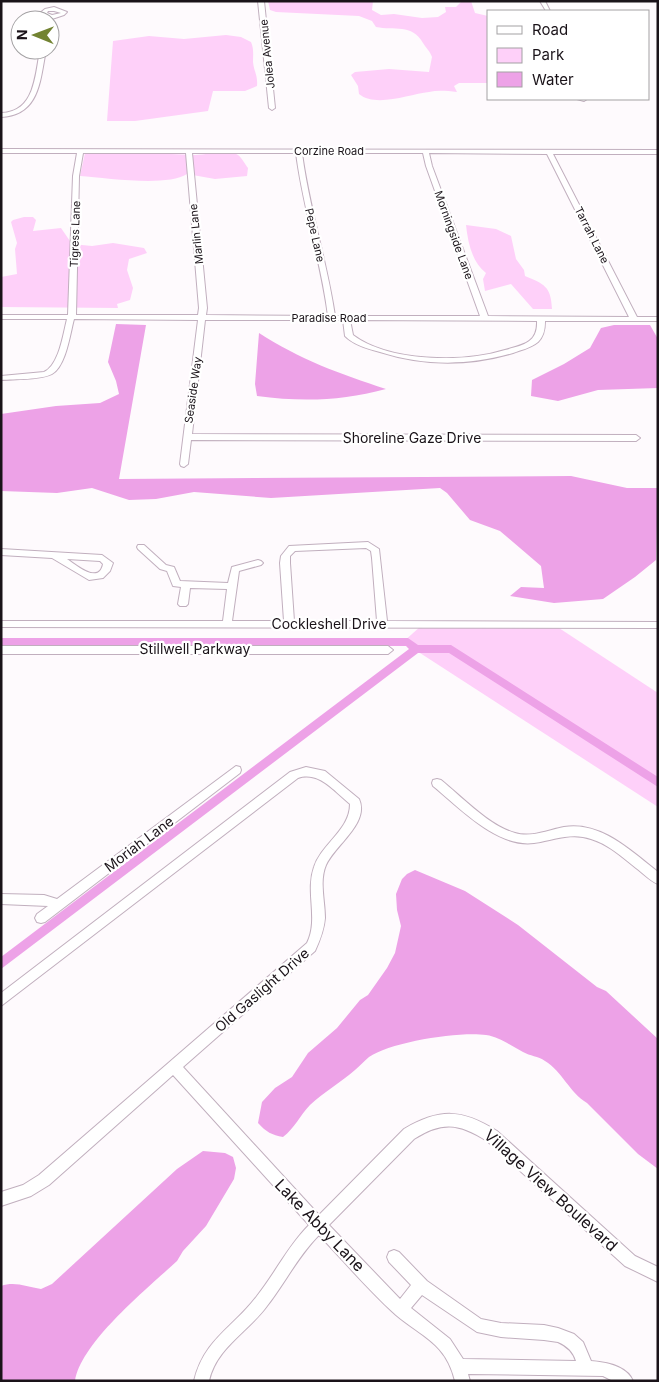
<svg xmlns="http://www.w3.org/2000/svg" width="659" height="1382" viewBox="0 0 659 1382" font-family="Inter,sans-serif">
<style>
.green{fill:#fed0f9}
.water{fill:#eda2e7}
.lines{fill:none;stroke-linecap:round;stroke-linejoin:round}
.canal{fill:#eda2e7;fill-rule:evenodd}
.minor-casing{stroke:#c1afbe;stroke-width:2}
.minor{fill:#fff;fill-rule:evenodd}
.labels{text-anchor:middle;stroke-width:4.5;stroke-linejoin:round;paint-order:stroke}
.far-street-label{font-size:11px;fill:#1a1319;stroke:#fff}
.street-label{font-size:14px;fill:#1a1319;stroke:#fff}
.near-street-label{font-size:16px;fill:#1a1319;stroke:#fff}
</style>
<rect width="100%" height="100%" fill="#fefafd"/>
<g class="green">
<path d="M268,1H373L372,10L381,15L394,14L422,18L438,17L446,12L445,7H456L462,1H471L475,13L488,16V83H459L454,86L457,92C447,91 438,90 429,92C410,94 376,108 359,94L358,86L351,75L355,72L389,69L429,72L432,57C430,51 426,48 423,43C412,23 394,31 376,27L372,21L359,16L276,12L270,10Z"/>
<path d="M226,35L241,37L251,42C254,49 253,55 253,62C254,72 258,75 257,86L245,91H213L208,111L135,121H107L113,41L149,36L184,39Z"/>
<path d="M85,153C121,153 157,153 193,155C205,156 227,148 238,155C242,158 245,164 248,168L247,176L215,179L187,174C167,187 107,178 80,176Z"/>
<path d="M24,217H33L36,220L33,231L61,228L72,244L92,246L113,243L144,248L147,253L129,259L127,270L133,288L130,300L117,304L118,308L1,307V277L17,274L15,249L17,243L11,222L13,220Z"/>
<path d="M466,225L496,229L511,236L516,259L524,270L525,276C544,284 551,286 552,309H533L511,284L485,291L483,279L486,273C472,262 468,243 466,225Z"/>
<path d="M421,626L559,628L658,693V807L403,642Z"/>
</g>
<g class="water">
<path d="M116,324L146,325L119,479L571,476L627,488H658L656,560L635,577L603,599L554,603L510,596L521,587L544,588L541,566L500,531L470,520L447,493L440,488L271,498L194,492L156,499L129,500L92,488L57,493L1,491V414L56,406L100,403L119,394L116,381L108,362Z"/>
<path d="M614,325H650L658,339V388L598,390L558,401L531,396L532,380L564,364L590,348L601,328Z"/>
<path d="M259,333C299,359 340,374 386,389C342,401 302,402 257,396L255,384Z"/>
<path d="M415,870L465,891L518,925L597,987L606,991L658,1039V1169L638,1154L587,1103C569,1092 562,1071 545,1061C538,1056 530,1056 523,1052C511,1046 500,1037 486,1035C460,1031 390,1042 369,1057C364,1061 360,1066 355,1070C341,1082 324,1092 310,1105C300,1115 295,1128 283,1137C272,1135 266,1132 258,1123L262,1102L275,1088L292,1077L308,1053L337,1028L360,1000L368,995L387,968L395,953L401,926L397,910L396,894L402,879L407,874Z"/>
<path d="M203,1151L225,1153L233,1157L236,1168L234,1179L206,1226L183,1251L177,1261C148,1288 81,1342 75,1381H1V1286C15,1281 27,1287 41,1289L52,1284L177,1169Z"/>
</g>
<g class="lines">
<path class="canal" d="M1,638H408L418,645H451L658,777V787L449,653H418L1,969V957L409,649L406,646H1Z"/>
<g class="minor-casing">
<g id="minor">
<path d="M258,1H264L275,108L272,110L269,108Z"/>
<path d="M540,1H545L550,11H546Z"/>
<path d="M54,7L67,12L64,15L52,19L40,13L45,9ZM48,11H54L61,13L52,15L47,13Z"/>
<path d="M40,50H46C40,80 40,115 1,117V113C35,112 35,76 40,50Z"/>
<path d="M577,99H587L584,101Z"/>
<path d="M1,149L658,150V154H553L637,317H658V321H545C545,329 544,336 538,342C531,348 521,350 513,353C469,366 424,366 380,352C368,349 354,345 345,336L343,320H205L192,434L636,435L640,438L636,441L191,440L188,464L184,467L181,466L180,464L198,320L74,319C70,334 66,366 52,374C41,380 15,379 1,380V376L44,372C59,365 63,335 67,319H1V315H68L73,176L77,153H1ZM83,153H186L199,308L198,315H76L79,176ZM192,153H296C303,208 321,261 328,316L206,315L207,308ZM302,153H423L426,166L480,316H335C327,261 309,208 302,153ZM429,153L547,154L629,317L488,316L432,166ZM350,320L537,321C538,343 523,345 505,350C463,363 389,362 353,335Z"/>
<path d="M368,542L379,549L387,621L658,622V628L1,627V621H223L227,589L190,588L188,604L186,606H180L178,604L181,587L173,586L167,571L160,569L138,549L137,547L138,545H144L166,565L174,567L180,581L228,583L232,567L258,560L261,561L263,563L261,565L239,571L232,621H284L280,563L281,556L289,546ZM366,548L371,551L372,558L377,621H294L290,563V556L295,551Z"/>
<path d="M1,549L102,555L113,563L110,571L103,578L89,580L52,558L1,555ZM67,559L100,561L103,564C99,585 76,565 67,559Z"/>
<path d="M1,646H388L393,650L388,654H1Z"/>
<path d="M236,766L240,767L241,770L240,773L45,922L41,923L37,922L35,918L37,914L48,906L1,904V894L44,895L57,899Z"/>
<path d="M306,767L325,771L359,799C370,823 335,845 326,865C319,881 325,901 325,918C324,930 320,940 315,951L183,1067L319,1215L404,1129C440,1108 462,1109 497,1131L635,1256L658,1267V1282L625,1266L487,1141C459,1123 442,1121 414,1139L329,1225L400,1299L411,1285L389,1262L387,1257L389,1252L394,1250L399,1252L427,1281L481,1319L501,1323L544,1325L558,1328L574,1334L583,1342L591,1361C605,1362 627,1366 633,1381H613L603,1376L468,1374L470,1381H455C446,1343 422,1337 396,1315C370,1292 343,1260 319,1235C298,1256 285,1283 267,1306C248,1332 216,1348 209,1381H194C204,1339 233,1328 257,1296C276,1272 288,1246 309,1225L173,1075L49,1185L31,1196L1,1206V1192L23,1185L39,1175L307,943C319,919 305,892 314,867C322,843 350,830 350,804C334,791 319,771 298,778L1,1006V993L290,772ZM422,1295L477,1332L501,1337L544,1340L558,1342C567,1346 573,1351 576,1361L463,1359L450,1339L411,1308Z"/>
<path d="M437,779L441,780C462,797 489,826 515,833C531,838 548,830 564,827C601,821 631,851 658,872V884C650,881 643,873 636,868C622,857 608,844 591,839C572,832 554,840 534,843C497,848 460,808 433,786L432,783L433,780Z"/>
</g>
</g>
<use href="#minor" class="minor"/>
</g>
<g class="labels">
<g class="far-street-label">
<text transform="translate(267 54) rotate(-96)" y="4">Jolea Avenue</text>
<text x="329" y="155">Corzine Road</text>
<text transform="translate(75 234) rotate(-88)" y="4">Tigress Lane</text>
<text transform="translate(196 234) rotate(-96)" y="4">Marlin Lane</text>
<text transform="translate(315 235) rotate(77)" y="4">Pepe Lane</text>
<text transform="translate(454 235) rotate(70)" y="4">Morningside Lane</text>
<text transform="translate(592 235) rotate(63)" y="4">Tarrah Lane</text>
<text x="329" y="322">Paradise Road</text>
<text transform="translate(193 390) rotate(-82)" y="4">Seaside Way</text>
</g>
<g class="street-label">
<text x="412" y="443">Shoreline Gaze Drive</text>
<text x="329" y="629">Cockleshell Drive</text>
<text x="195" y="654">Stillwell Parkway</text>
<text transform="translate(139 844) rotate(-37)" y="5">Moriah Lane</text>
<text transform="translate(262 990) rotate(-41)" y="5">Old Gaslight Drive</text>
</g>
<g class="near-street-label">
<text transform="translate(551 1190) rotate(42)" y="6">Village View Boulevard</text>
<text transform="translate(320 1225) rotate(46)" y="6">Lake Abby Lane</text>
</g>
</g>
<rect width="659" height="1382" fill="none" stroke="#1a1319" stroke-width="5"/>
<rect x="487" y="10" width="162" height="90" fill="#ffffff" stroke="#a3a1a3"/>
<rect x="497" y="26" width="25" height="8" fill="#ffffff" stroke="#a3a1a3"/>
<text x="532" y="35" font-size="15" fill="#1a1319">Road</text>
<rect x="497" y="48" width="25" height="15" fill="#fed0f9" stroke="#a3a1a3"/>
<text x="532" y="60" font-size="15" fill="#1a1319">Park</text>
<rect x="497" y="72" width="25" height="15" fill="#eda2e7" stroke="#a3a1a3"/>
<text x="532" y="85" font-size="15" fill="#1a1319">Water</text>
<g transform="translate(35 35) rotate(271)"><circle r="24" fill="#ffffff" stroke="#a3a1a3"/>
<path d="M0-4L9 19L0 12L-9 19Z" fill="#728332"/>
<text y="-8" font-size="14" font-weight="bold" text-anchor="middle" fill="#1a1319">N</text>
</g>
</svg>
